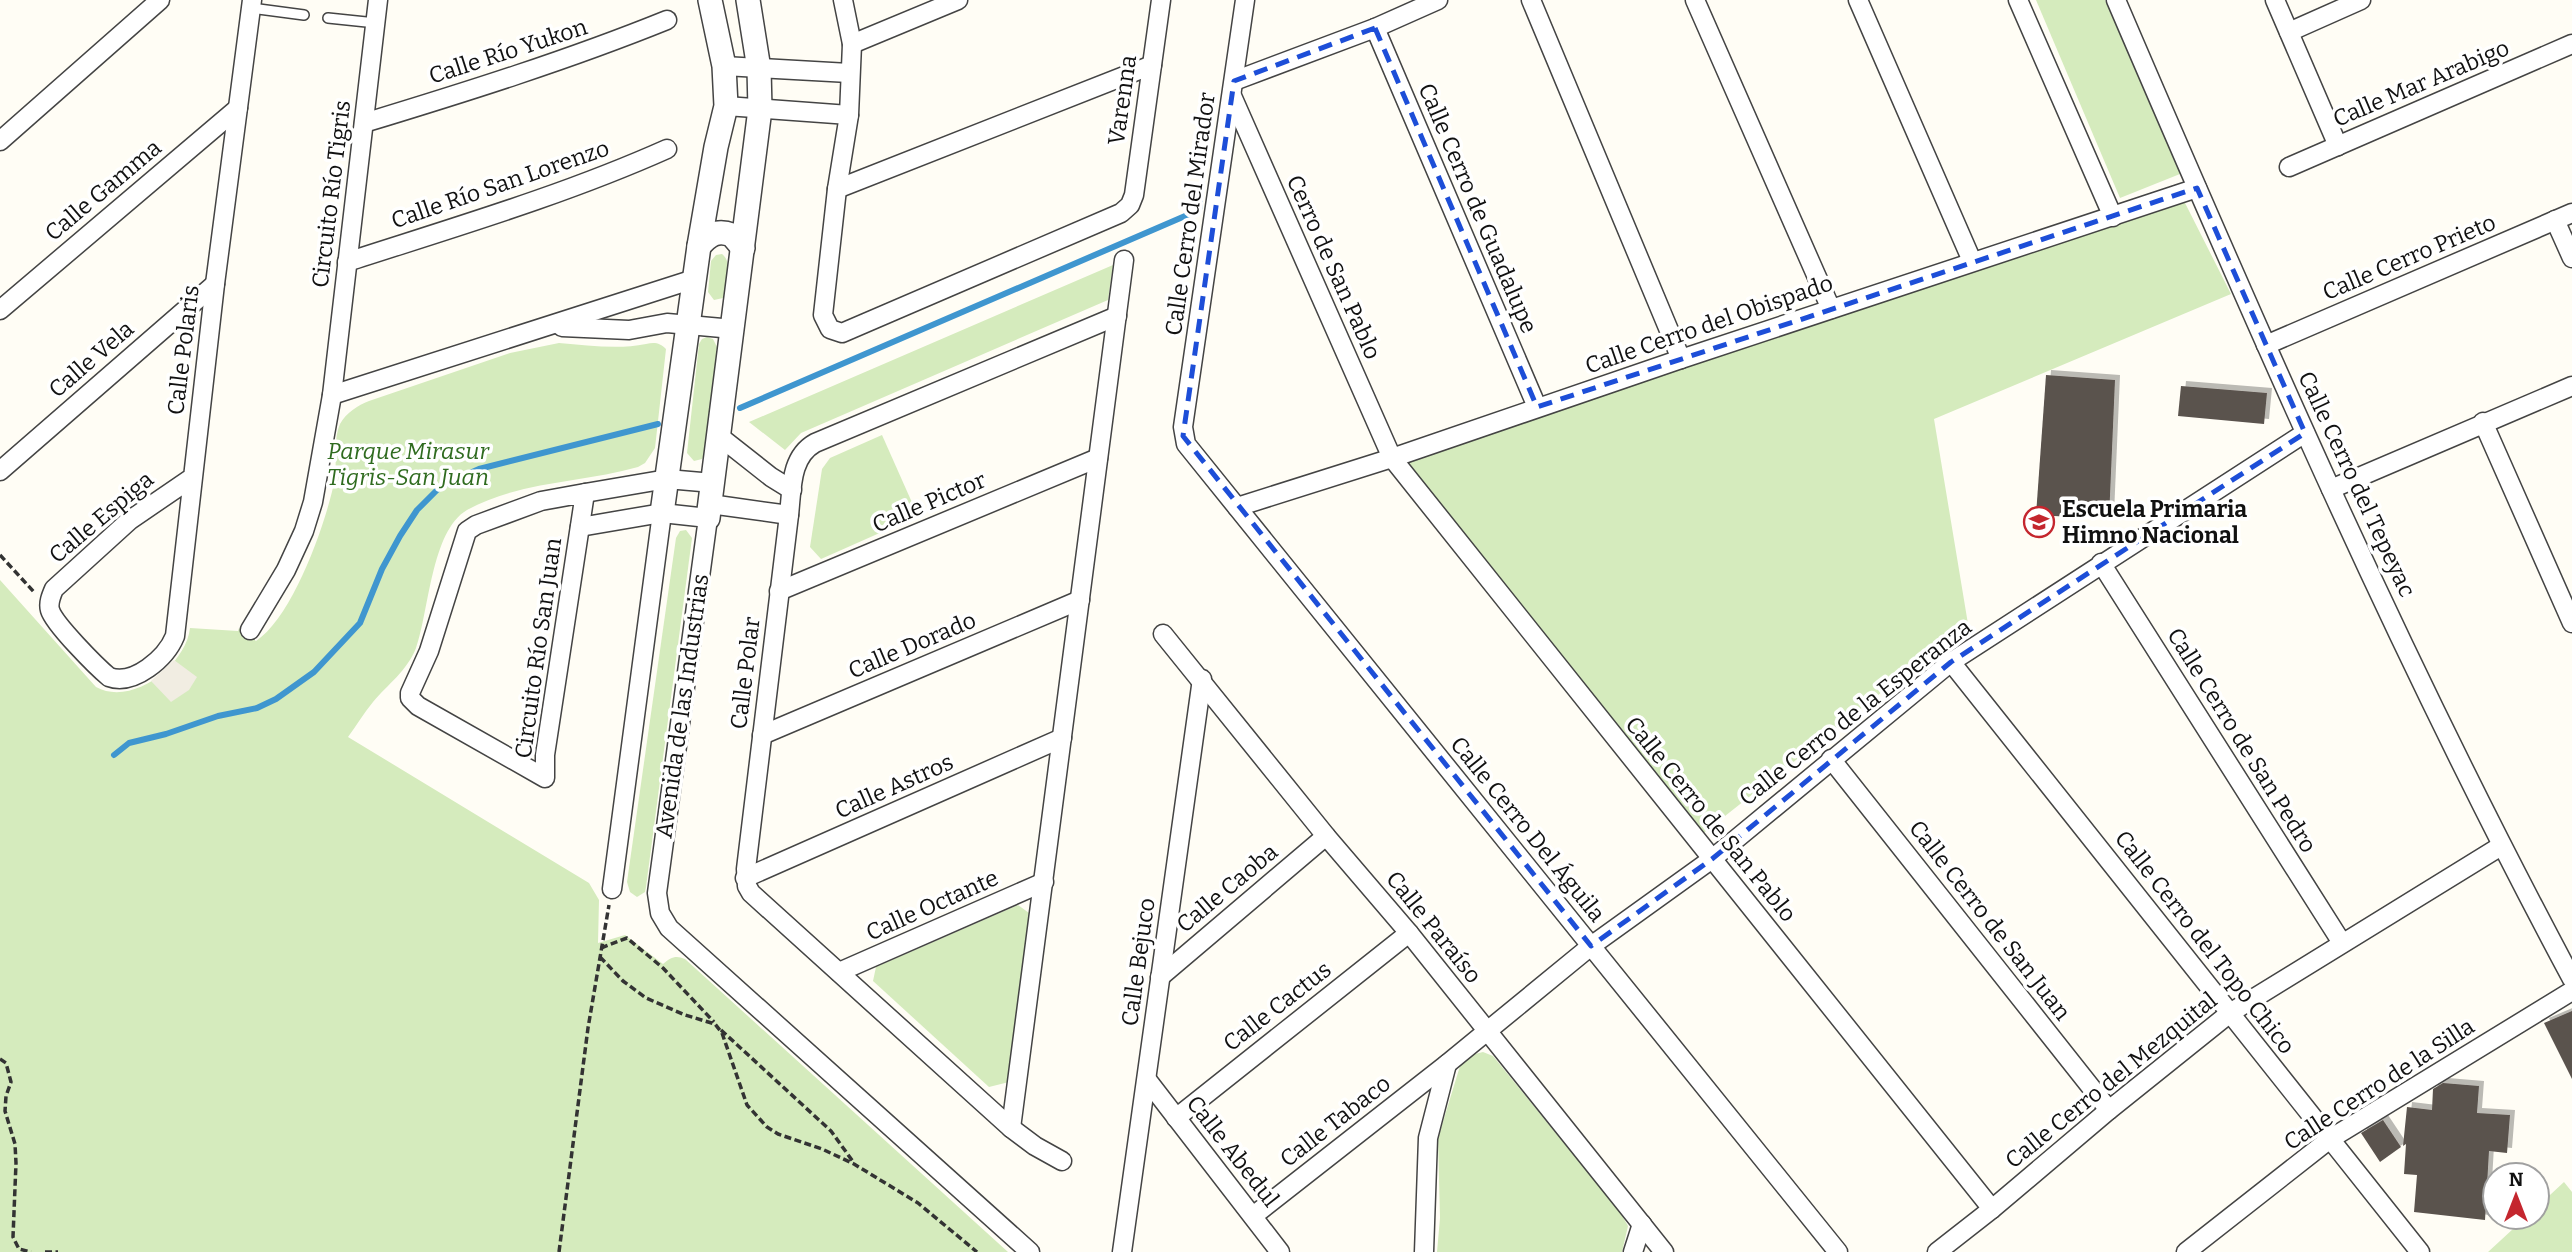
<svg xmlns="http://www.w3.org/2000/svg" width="2572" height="1252" viewBox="0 0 2572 1252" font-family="Bitter,serif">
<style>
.green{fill:#d5ebbd}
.plaza{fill:#f1ede2}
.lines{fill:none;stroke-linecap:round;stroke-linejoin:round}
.stream{stroke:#3f96cf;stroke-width:6}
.building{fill:#5a524d;filter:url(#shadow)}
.service-casing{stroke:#444;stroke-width:12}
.minor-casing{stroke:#444;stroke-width:21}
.tertiary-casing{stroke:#444;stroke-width:26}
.path{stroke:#333;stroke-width:3.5;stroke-dasharray:7 3.5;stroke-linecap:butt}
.service{stroke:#fff;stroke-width:9}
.minor{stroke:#fff;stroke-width:18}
.tertiary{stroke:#fff;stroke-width:23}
.marked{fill:none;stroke:#1d4ed8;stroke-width:5;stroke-dasharray:14 9;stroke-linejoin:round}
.labels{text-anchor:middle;stroke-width:7;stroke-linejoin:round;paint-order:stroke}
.street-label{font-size:23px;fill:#111;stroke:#fff}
.park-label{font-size:23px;font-style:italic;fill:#2f6b1f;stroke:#fff}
.poi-label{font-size:23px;font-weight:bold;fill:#111;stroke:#fff;text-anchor:start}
</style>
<defs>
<filter id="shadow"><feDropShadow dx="5" dy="-5" stdDeviation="0" flood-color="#0004"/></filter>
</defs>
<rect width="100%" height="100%" fill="#fffdf5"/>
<g class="green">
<path d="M2036,0H2105L2180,174L2120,198Z"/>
<path d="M2183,199L2231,294L1934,419L1968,624L1701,835L1400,455Z"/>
<path d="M722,254C733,262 728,287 723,298L714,300L708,292L711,261L716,255Z"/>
<path d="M1113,265L1108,300L801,433L785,450L749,422Z"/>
<path d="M707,337L713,339L717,347L705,453L702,459L694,461L687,453L699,344L702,339Z"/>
<path d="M559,343C588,345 617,350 646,344C655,342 660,343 666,349L655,448L645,463L638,467C582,483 519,481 467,510C431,531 429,612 416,648C407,671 388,684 373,702C364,713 356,726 348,737L589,883L599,900L598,943L625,935L663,964C671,957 676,955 685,959L1008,1252H0V580L96,687C132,707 186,665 190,628L238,631L239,628L256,641C293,617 327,521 335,478C337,461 333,440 340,424C346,413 358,405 369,401L510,353Z"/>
<path d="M882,435L918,516L821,559L810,547L822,469L830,458Z"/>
<path d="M686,530L692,538L646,887L645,892L637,897L630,892L627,882L676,538L680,531Z"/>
<path d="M1018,905L1029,913L1009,1082L989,1087L873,981L876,967Z"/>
<path d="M1483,1052L1493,1056L1620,1212L1628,1226L1622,1252H1437L1440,1218L1438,1138L1460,1066L1471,1055Z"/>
<path d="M2564,1182L2572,1192V1252H2488L2526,1217H2537V1207Z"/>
</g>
<path class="plaza" d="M174,660L197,677L189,690L171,702L151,681Z"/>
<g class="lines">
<g class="stream">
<path d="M740,408L1199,210L1200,202"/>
<path d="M114,755L129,743L166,734L218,716L257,708L276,699L314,672L360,623L382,569L400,536L417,510L441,486L479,469L658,424"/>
</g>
</g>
<g class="building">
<path d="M2046,375L2115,380L2109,519L2036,515Z"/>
<path d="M2181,386L2267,393L2264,424L2178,416Z"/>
<path d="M2572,1011V1079L2544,1023Z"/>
<path d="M2443,1083L2479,1086L2477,1113L2510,1115L2507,1153L2489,1151L2485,1220L2414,1212L2417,1175L2404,1174L2406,1144L2403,1146L2407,1107L2432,1110L2433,1089Z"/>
<path d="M2383,1120L2401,1147L2380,1162L2361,1133Z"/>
</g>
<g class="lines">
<g class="service-casing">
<g id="service">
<path d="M251,8L304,15"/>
<path d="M328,18L376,23"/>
</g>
</g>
<g class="minor-casing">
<g id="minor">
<path d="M843,0L852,44L849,115L837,189L823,315L830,329L842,333L1121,213L1130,205L1134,195L1161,0"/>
<path d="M1245,0L1183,427L1186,444L1838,1252"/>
<path d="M1531,0L1681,359"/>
<path d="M1695,0L1831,309"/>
<path d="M1858,0L1972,261"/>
<path d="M2018,0L2113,217"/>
<path d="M2116,0C2258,331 2402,662 2572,979"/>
<path d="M2275,0L2338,146"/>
<path d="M1375,28L1537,407"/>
<path d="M2289,32L2361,0"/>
<path d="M852,44L958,0"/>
<path d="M724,66L849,73"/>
<path d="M1234,81L1375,28L1438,0"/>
<path d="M1232,96L1392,458L1992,1209"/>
<path d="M726,106L849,115"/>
<path d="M364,123C466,92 568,60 667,20"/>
<path d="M0,141L160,0"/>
<path d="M2289,167L2572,44"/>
<path d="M837,189L1152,65"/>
<path d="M2555,220L2572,258"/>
<path d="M347,262C455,227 564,195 667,149"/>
<path d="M0,310L238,108"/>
<path d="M562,327L629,330L667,323L733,329"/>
<path d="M2266,345L2572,213"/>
<path d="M332,395L694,279"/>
<path d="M2483,422L2572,623"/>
<path d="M719,436L771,477L792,490"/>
<path d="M0,471L215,284"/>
<path d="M193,477L130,520L54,589C51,596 48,603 50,610C54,624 97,667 109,677C134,686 166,658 175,636L215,284L252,0"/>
<path d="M2331,489L2572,386"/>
<path d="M585,493L545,755V778L418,706L410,698V693L429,651L467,531L476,525L541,501Z"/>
<path d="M585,493L667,479L713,483"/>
<path d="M710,504L789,515"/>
<path d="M1237,507L1392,458L1681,359L2197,188"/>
<path d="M580,527L662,513L708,518L657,893L660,913L669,928L1030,1252"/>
<path d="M2101,563L2342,943"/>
<path d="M779,591L1098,458"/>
<path d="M250,630L286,570L304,531L313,502L332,395L378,0"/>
<path d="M1163,634L1326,836L1409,933L1664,1252"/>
<path d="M1951,662L2420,1252"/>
<path d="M762,735L1080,600"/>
<path d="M1831,759L2109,1110"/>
<path d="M745,878L1062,738"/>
<path d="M612,889L662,513"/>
<path d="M839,972L1044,882"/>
<path d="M1160,977L1326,836"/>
<path d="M1148,1081L1280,1252"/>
<path d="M1176,1118L1409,933"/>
<path d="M1011,1128L1124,260"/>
<path d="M1062,1161L1035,1146L1011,1128L751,893L747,886L746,869L789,515C792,489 790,457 815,443L1117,316"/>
<path d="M1253,1216L1447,1064L1591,946L1712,859L1951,662L2305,433"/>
<path d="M1122,1252L1202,679"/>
<path d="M1424,1252L1428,1138L1447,1064"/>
<path d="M1633,1252L1642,1224"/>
<path d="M1937,1252L1992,1209L2109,1110L2230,1013L2501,846"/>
<path d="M2186,1252L2330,1139L2572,991"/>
</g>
</g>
<g class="tertiary-casing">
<g id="tertiary">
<path d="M699,246C709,235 717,229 732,235L743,248"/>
<path d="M662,513L699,246L716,147L726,106L724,66L710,0"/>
<path d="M708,518L760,109L759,69L748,0"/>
</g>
</g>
<g class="path">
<path d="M0,555L34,592"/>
<path d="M601,948L627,938L663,968L714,1022"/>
<path d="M600,957L623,981L646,998L685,1015L715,1024L722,1033L747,1105L767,1127L778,1134L822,1149L854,1164L918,1203L977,1252"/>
<path d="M721,1030L831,1131L854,1163"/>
<path d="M0,1059L6,1063L11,1082L6,1096L5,1111L15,1144L16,1163L13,1237L19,1249L31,1252"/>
<path d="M45,1252H58"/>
<path d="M559,1252L588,1028L609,905"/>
</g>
<use href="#service" class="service"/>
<use href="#minor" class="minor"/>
<use href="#tertiary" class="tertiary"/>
</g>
<path class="marked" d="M1375,28L1537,407L2197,188L2305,433L1951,662L1712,859L1591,946L1183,436L1234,81Z"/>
<defs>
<g id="school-ring" transform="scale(1.575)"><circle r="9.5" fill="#fff" stroke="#c4262e" stroke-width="1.5"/><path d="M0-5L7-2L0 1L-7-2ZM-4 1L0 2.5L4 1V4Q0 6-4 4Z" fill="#c4262e"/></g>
</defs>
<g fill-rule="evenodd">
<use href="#school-ring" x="2039" y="522"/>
</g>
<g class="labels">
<g class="street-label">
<text transform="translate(508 51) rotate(-18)" y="8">Calle Río Yukon</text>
<text transform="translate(2421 83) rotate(-23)" y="8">Calle Mar Arabigo</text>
<text transform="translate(1122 100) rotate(-82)" y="8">Varenna</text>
<text transform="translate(500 184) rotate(-19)" y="8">Calle Río San Lorenzo</text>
<text transform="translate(103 190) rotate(-40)" y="8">Calle Gamma</text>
<text transform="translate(331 194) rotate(-83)" y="8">Circuito Río Tigris</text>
<text transform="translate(1478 208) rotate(67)" y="8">Calle Cerro de Guadalupe</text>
<text transform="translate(1190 214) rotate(-82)" y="8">Calle Cerro del Mirador</text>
<text transform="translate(2409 257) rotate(-23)" y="8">Calle Cerro Prieto</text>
<text transform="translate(1334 267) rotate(66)" y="8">Cerro de San Pablo</text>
<text transform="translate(1709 324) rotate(-19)" y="8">Calle Cerro del Obispado</text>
<text transform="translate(183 350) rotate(-83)" y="8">Calle Polaris</text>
<text transform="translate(91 359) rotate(-41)" y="8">Calle Vela</text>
<text transform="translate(2357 484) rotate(65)" y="8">Calle Cerro del Tepeyac</text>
<text transform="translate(929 502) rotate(-23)" y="8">Calle Pictor</text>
<text transform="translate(101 517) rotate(-40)" y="8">Calle Espiga</text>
<text transform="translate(912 645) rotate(-23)" y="8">Calle Dorado</text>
<text transform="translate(538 648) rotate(-82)" y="8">Circuito Río San Juan</text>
<text transform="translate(745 673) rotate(-83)" y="8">Calle Polar</text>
<text transform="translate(682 706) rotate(-82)" y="8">Avenida de las Industrias</text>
<text transform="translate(1855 712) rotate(-38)" y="8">Calle Cerro de la Esperanza</text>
<text transform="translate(2242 740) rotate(58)" y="8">Calle Cerro de San Pedro</text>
<text transform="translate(894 786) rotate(-24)" y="8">Calle Astros</text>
<text transform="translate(1711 819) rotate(51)" y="8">Calle Cerro de San Pablo</text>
<text transform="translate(1528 829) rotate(51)" y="8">Calle Cerro Del Águila</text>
<text transform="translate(1227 888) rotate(-40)" y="8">Calle Caoba</text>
<text transform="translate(932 905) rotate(-24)" y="8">Calle Octante</text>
<text transform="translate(1990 920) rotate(52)" y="8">Calle Cerro de San Juan</text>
<text transform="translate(1434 927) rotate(51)" y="8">Calle Paraíso</text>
<text transform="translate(2205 942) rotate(52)" y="8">Calle Cerro del Topo Chico</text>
<text transform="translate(1138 962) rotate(-82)" y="8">Calle Bejuco</text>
<text transform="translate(1277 1006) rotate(-38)" y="8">Calle Cactus</text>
<text transform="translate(2111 1080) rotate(-39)" y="8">Calle Cerro del Mezquital</text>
<text transform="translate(2379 1084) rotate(-33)" y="8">Calle Cerro de la Silla</text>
<text transform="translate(1335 1121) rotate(-38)" y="8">Calle Tabaco</text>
<text transform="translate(1233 1151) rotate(52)" y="8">Calle Abedul</text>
</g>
<g class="park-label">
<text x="408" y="459">Parque Mirasur<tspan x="408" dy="26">Tigris-San Juan</tspan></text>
</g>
<g class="poi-label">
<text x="2062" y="517">Escuela Primaria<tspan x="2062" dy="26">Himno Nacional</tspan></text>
</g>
</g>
<g transform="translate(2516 1196)"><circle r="33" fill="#ffffff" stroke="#a0a0a0" stroke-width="2"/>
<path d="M0-5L12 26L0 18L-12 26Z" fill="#c4262e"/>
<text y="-10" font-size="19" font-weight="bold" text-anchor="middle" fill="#111111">N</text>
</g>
</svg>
